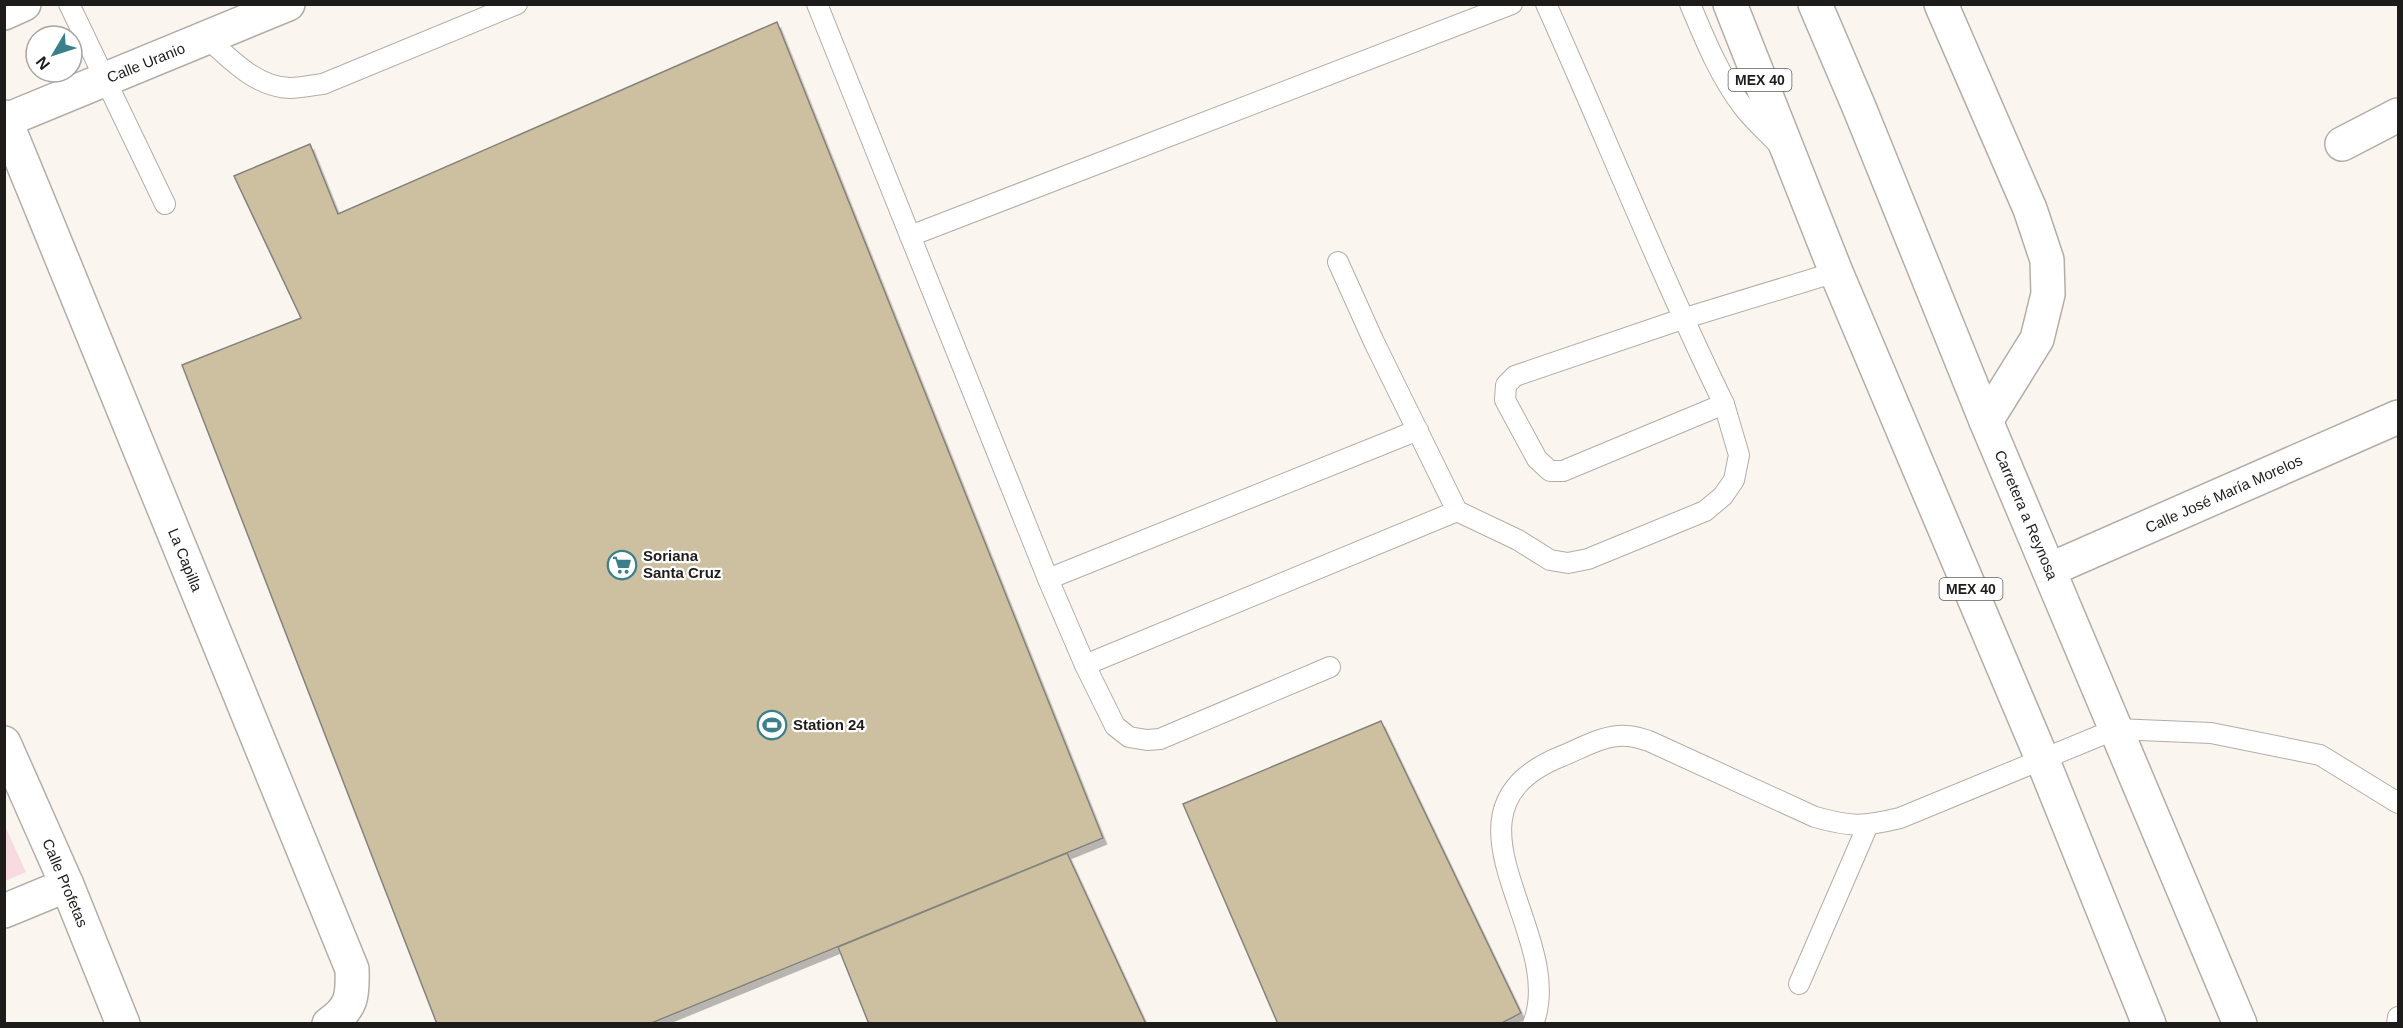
<svg xmlns="http://www.w3.org/2000/svg" width="2403" height="1028" viewBox="0 0 2403 1028" font-family="Arial,sans-serif">
<style>
.green{fill:#f7dbe1}
.building{fill:#ccc0a0;stroke:#85837d;stroke-width:1.5;filter:url(#shadow)}
.lines{fill:none;stroke-linecap:round;stroke-linejoin:round}
.service-casing{stroke:#b3ada8;stroke-width:22}
.minor-casing{stroke:#b3ada8;stroke-width:36}
.tertiary-casing{stroke:#b3ada8;stroke-width:36}
.primary-casing{stroke:#b3ada8;stroke-width:36}
.service{stroke:#fff;stroke-width:20}
.minor{stroke:#fff;stroke-width:33}
.tertiary{stroke:#fff;stroke-width:33}
.primary{stroke:#fff;stroke-width:33}
.labels{text-anchor:middle;stroke-width:4.5;stroke-linejoin:round;paint-order:stroke}
.shield{fill:#fff;stroke:#62605f;stroke-width:1.5}
.shield-label{font-size:14px;font-weight:bold;fill:#1e1c1a}
.street-label{font-size:15px;fill:#1e1c1a;stroke:#fff}
.poi-label{font-size:15px;font-weight:bold;fill:#1e1c1a;stroke:#fff;text-anchor:start}
</style>
<defs>
<filter id="shadow"><feDropShadow dx="3.5" dy="6" stdDeviation="0" flood-color="#0004"/></filter>
</defs>
<rect width="100%" height="100%" fill="#fbf5f0"/>
<path class="green" d="M4,824L26,872L5,881H4Z"/>
<g class="building">
<path d="M777,22L1103,838L649,1024H437L182,365L301,318L234,176L310,144L338,214Z"/>
<path d="M1381,721L1521,1013L1500,1024H1278L1183,804Z"/>
<path d="M1067,853L1146,1024H869L838,947Z"/>
</g>
<g class="lines">
<g class="service-casing">
<g id="service">
<path d="M69,4L165,204"/>
<path d="M817,4L1048,579L1085,665L1115,726L1129,737L1147,740L1160,739L1330,667"/>
<path d="M1546,4C1606,137 1660,273 1724,404L1563,471H1550L1537,459L1505,400L1506,385L1515,376L1682,319L1836,272"/>
<path d="M1690,4C1705,40 1720,77 1744,108C1754,121 1768,133 1779,145"/>
<path d="M207,38C230,59 256,87 290,88C301,88 313,85 323,84L517,4"/>
<path d="M910,236L1512,4"/>
<path d="M1338,262L1374,342L1457,511L1518,540L1550,560L1568,563L1588,559L1705,511L1723,496L1734,480L1739,455L1724,404"/>
<path d="M1048,579L1418,430"/>
<path d="M1085,665L1457,511"/>
<path d="M1799,984L1868,825"/>
<path d="M1533,1024C1569,933 1424,811 1562,756C1582,748 1605,734 1627,736C1634,736 1642,739 1649,741L1815,817C1851,827 1863,827 1900,818L2116,729L2211,733L2320,755L2398,803"/>
<path d="M2397,1024L2398,1017"/>
</g>
</g>
<g class="minor-casing">
<g id="minor">
<path d="M1941,4L2030,209L2047,260L2048,294L2037,339L1986,421"/>
<path d="M4,117L352,969C353,996 352,1008 329,1024"/>
<path d="M2342,144L2398,115"/>
<path d="M2049,570L2398,417"/>
<path d="M4,743L67,885L123,1024"/>
<path d="M4,911L67,885"/>
</g>
</g>
<g class="tertiary-casing">
<g id="tertiary">
<path d="M4,13L24,4"/>
<path d="M4,121L288,4"/>
</g>
</g>
<g class="primary-casing">
<g id="primary">
<path d="M1730,4L1836,272L2043,761L2149,1024"/>
<path d="M1815,4L1859,107L1986,421L2240,1024"/>
</g>
</g>
<use href="#service" class="service"/>
<use href="#minor" class="minor"/>
<use href="#tertiary" class="tertiary"/>
<use href="#primary" class="primary"/>
</g>
<defs>
<g id="supermarket-ring" transform="scale(1.5)"><circle r="9.5" fill="#fff" stroke="#3a808b" stroke-width="1.5"/><path d="M-6-5.5h2.5l.6 2H6L4.5 2H-2.5L-4.4-4H-6ZM-1.5 3.2a1.3 1.3 0 1 0 .1 0ZM3 3.2a1.3 1.3 0 1 0 .1 0Z" fill="#3a808b"/></g>
<g id="stadium-ring" transform="scale(1.5)"><circle r="9.5" fill="#fff" stroke="#3a808b" stroke-width="1.5"/><path d="M0-5a6.5 5 0 1 0 0 10a6.5 5 0 1 0 0-10ZM-3.5-1.8h7v3.6h-7Z" fill="#3a808b"/></g>
</defs>
<g fill-rule="evenodd">
<use href="#supermarket-ring" x="622" y="565"/>
<use href="#stadium-ring" x="772" y="725"/>
</g>
<g class="labels">
<g class="shield">
<rect x="1728.5" y="69" width="63" height="22" rx="4.5"/>
<rect x="1939.5" y="578" width="63" height="22" rx="4.5"/>
</g>
<g class="shield-label">
<text x="1760" y="85">MEX 40</text>
<text x="1971" y="594">MEX 40</text>
</g>
<g class="street-label">
<text transform="translate(146 63) rotate(-22)" y="5">Calle Uranio</text>
<text transform="translate(2224 494) rotate(-24)" y="5">Calle José María Morelos</text>
<text transform="translate(2026 515) rotate(67)" y="5">Carretera a Reynosa</text>
<text transform="translate(185 560) rotate(68)" y="5">La Capilla</text>
<text transform="translate(65 883) rotate(67)" y="5">Calle Profetas</text>
</g>
<g class="poi-label">
<text x="643" y="561">Soriana<tspan x="643" dy="17">Santa Cruz</tspan></text>
<text x="793" y="730">Station 24</text>
</g>
</g>
<rect width="2403" height="1028" fill="none" stroke="#1e1c1a" stroke-width="12"/>
<g transform="translate(54 54) rotate(231)"><circle r="28" fill="#ffffff" stroke="#a5a4a3" stroke-width="1.5"/>
<path d="M0-4.5L10 22L0 15L-10 22Z" fill="#3a808b"/>
<text y="-9" font-size="16" font-weight="bold" text-anchor="middle" fill="#1e1c1a">N</text>
</g>
</svg>
